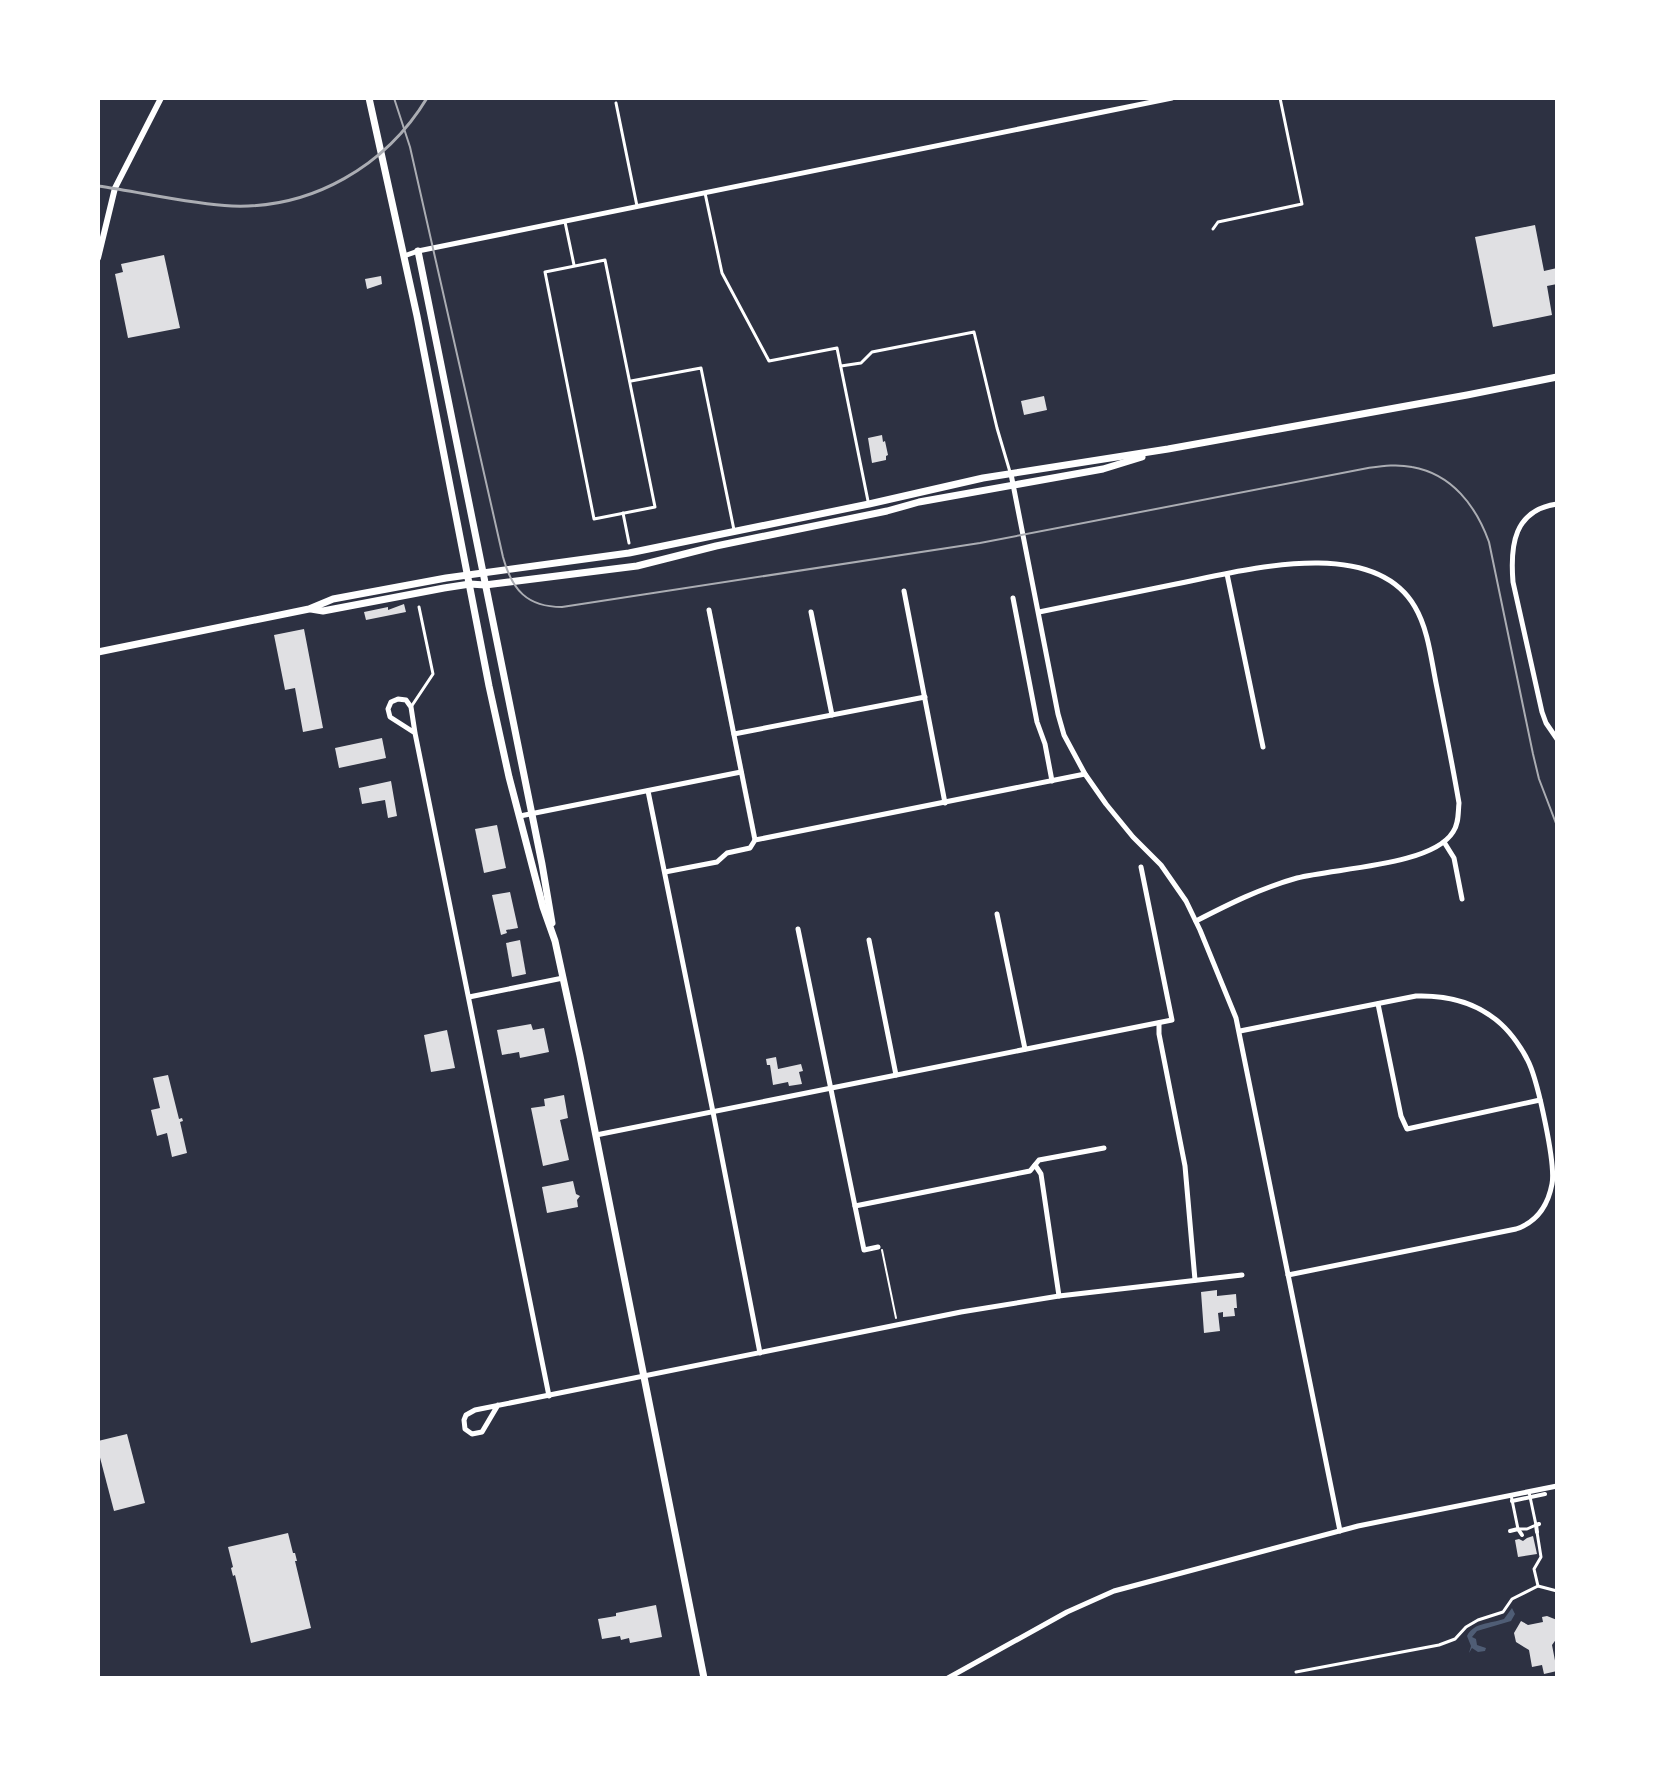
<svg xmlns="http://www.w3.org/2000/svg" width="1655" height="1776" viewBox="0 0 1655 1776" font-family="Barlow,sans-serif">
<style>
.water{fill:#4f5d75}
.building{fill:#e0e0e3}
.lines{fill:none;stroke-linecap:round;stroke-linejoin:round}
.path{stroke:#fff;stroke-width:2}
.service{stroke:#fff;stroke-width:3}
.pedestrian{stroke:#fff;stroke-width:4}
.minor{stroke:#fff;stroke-width:5}
.tertiary{stroke:#fff;stroke-width:6}
.secondary{stroke:#fff;stroke-width:7}
.tram{stroke:#abadb3;stroke-width:2}
.rail{stroke:#abadb3;stroke-width:3}
</style>
<rect width="100%" height="100%" fill="#2d3142"/>
<path class="water" d="M1512,1608L1515,1614L1511,1621L1477,1631L1472,1637L1476,1639L1477,1645L1486,1648L1485,1651L1478,1652L1472,1648L1469,1653L1471,1646L1467,1636C1474,1622 1490,1624 1504,1619Z"/>
<g class="building">
<path d="M1535,225L1544,271L1557,268V284L1547,286L1552,315L1493,327L1475,237Z"/>
<path d="M164,255L180,328L128,338L115,274L123,272L121,264Z"/>
<path d="M381,276L382,284L367,289L365,279Z"/>
<path d="M1044,396L1047,410L1024,415L1021,401Z"/>
<path d="M882,435L883,442L885,441L888,455L886,456V460L872,463L868,438Z"/>
<path d="M404,604L406,612L366,620L364,612L388,607V610Z"/>
<path d="M304,629L323,728L303,732L295,688L285,690L274,635Z"/>
<path d="M382,738L386,758L339,768L335,748Z"/>
<path d="M391,781L397,816L388,818L385,800L362,804L359,788Z"/>
<path d="M497,825L506,868L484,873L475,829Z"/>
<path d="M510,892L518,928L506,930L507,933L501,935L492,895Z"/>
<path d="M520,940L526,974L512,977L506,943Z"/>
<path d="M531,1024L533,1030L544,1028L549,1052L520,1058L519,1052L502,1055L497,1030Z"/>
<path d="M447,1030L455,1068L431,1072L424,1035Z"/>
<path d="M776,1057L778,1069L801,1064L803,1071L799,1072L802,1084L789,1086L788,1082L773,1085L770,1065H767L766,1059Z"/>
<path d="M168,1075L179,1119L182,1118L183,1121L180,1122L187,1153L172,1157L167,1133L157,1136L151,1110L160,1108L153,1078Z"/>
<path d="M564,1095L568,1118L560,1120L569,1160L543,1166L531,1108L545,1106L544,1099Z"/>
<path d="M573,1181L576,1194L580,1196L577,1200L578,1207L547,1213L542,1187Z"/>
<path d="M1217,1290V1296L1236,1294L1237,1308H1234L1235,1316L1223,1317V1312L1218,1313L1220,1331L1204,1333L1201,1292Z"/>
<path d="M127,1434L145,1503L114,1511L98,1450V1441Z"/>
<path d="M288,1533L293,1553H295L297,1561H295L311,1628L251,1643L235,1575L233,1576L231,1568L233,1567L228,1547Z"/>
<path d="M1533,1536L1537,1554L1518,1557L1515,1540L1519,1539L1523,1541L1527,1538Z"/>
<path d="M656,1605L662,1637L630,1643L629,1638L621,1640L620,1636L602,1639L598,1619L616,1616V1613Z"/>
<path d="M1547,1616L1557,1620V1628L1555,1632L1557,1634V1638L1552,1645L1557,1671L1544,1674L1542,1665L1532,1667L1529,1650L1516,1642L1514,1633L1521,1621L1528,1625L1543,1622L1542,1617Z"/>
</g>
<g class="lines">
<path class="path" d="M882,1250L896,1318"/>
<g class="service">
<path d="M616,103L637,206"/>
<path d="M705,193L722,273L769,361L837,348L868,501"/>
<path d="M565,222L574,265"/>
<path d="M1213,229L1218,222L1302,204L1280,98"/>
<path d="M605,260L655,507L594,519L545,272Z"/>
<path d="M841,366L861,363L872,352L974,332L997,428L1010,472"/>
<path d="M631,381L701,368L734,530"/>
<path d="M623,513L629,543"/>
<path d="M411,707L433,674L419,607"/>
<path d="M1511,1495L1518,1529H1527L1536,1525L1529,1492"/>
<path d="M1537,1532L1541,1557L1534,1569L1538,1586L1557,1591"/>
<path d="M1296,1672L1439,1645L1455,1639L1466,1627L1478,1620L1503,1612L1512,1599L1538,1586"/>
</g>
<g class="pedestrian">
<path d="M1512,1501L1545,1494"/>
<path d="M1510,1531L1518,1529L1522,1535"/>
<path d="M1537,1532L1536,1525L1539,1524"/>
</g>
<g class="minor">
<path d="M404,256L418,251L1172,98"/>
<path d="M1011,474L1058,714L1064,735L1085,774L1106,804L1133,837L1161,865L1186,901L1200,930L1236,1018L1340,1531"/>
<path d="M1557,504C1514,510 1510,545 1513,582L1542,712L1546,723L1557,739"/>
<path d="M1227,574L1263,747"/>
<path d="M904,591L945,803"/>
<path d="M1013,598L1037,722L1045,744L1052,781"/>
<path d="M709,610L755,840"/>
<path d="M811,612L832,715"/>
<path d="M1039,612C1085,603 1130,593 1176,584C1242,571 1373,534 1415,607C1428,629 1431,658 1436,683C1444,723 1452,762 1459,803C1458,812 1459,824 1453,832C1432,866 1335,868 1297,878C1261,888 1229,904 1196,921"/>
<path d="M415,733L390,717L388,709L391,702L398,699L406,700L411,707L415,733L549,1396"/>
<path d="M734,734L925,697"/>
<path d="M648,791L713,1112L760,1353"/>
<path d="M520,816L741,772"/>
<path d="M1444,842L1454,858L1462,899"/>
<path d="M665,872L717,862L727,853L750,848L755,840L1085,774"/>
<path d="M997,914L1025,1049"/>
<path d="M798,929L864,1250L878,1247"/>
<path d="M869,940L896,1075"/>
<path d="M469,997L563,978"/>
<path d="M1378,1004L1401,1116L1407,1129L1540,1100"/>
<path d="M1159,1023V1034L1185,1166L1195,1280"/>
<path d="M1240,1031L1416,996C1448,995 1477,1002 1501,1024C1512,1034 1523,1050 1529,1063C1538,1083 1556,1164 1552,1184C1548,1205 1537,1222 1516,1229L1288,1275"/>
<path d="M596,1135L1172,1020L1141,867"/>
<path d="M1035,1165L1041,1174L1059,1296"/>
<path d="M855,1206L1030,1171L1039,1160L1104,1148"/>
<path d="M498,1405L482,1432L472,1434L465,1429L464,1420L466,1415L475,1410L961,1312L1059,1296L1242,1275"/>
<path d="M948,1678L1067,1612L1114,1591L1358,1526L1557,1486"/>
</g>
<path class="tertiary" d="M98,258L115,188L161,98"/>
<g class="secondary">
<path d="M369,98L417,316L489,686L509,777L543,907L555,941L580,1056L704,1678"/>
<path d="M418,251L542,864L552,923"/>
<path d="M311,609L323,611L444,588L470,584L485,585L637,566L716,546L887,511L919,502L1103,469L1142,457"/>
<path d="M98,652L309,609L333,599L446,578L629,553L869,504L983,478L1168,449L1467,395L1557,377"/>
</g>
<path class="tram" d="M394,98L410,147L503,557C512,590 527,607 562,607L980,543L1368,468C1383,466 1397,464 1412,467C1452,474 1476,506 1489,542L1533,754L1539,779L1557,826"/>
<path class="rail" d="M98,186C141,192 189,204 232,206C312,209 386,166 427,98"/>
</g>
<rect width="1655" height="1776" fill="none" stroke="#ffffff" stroke-width="200"/>
</svg>
